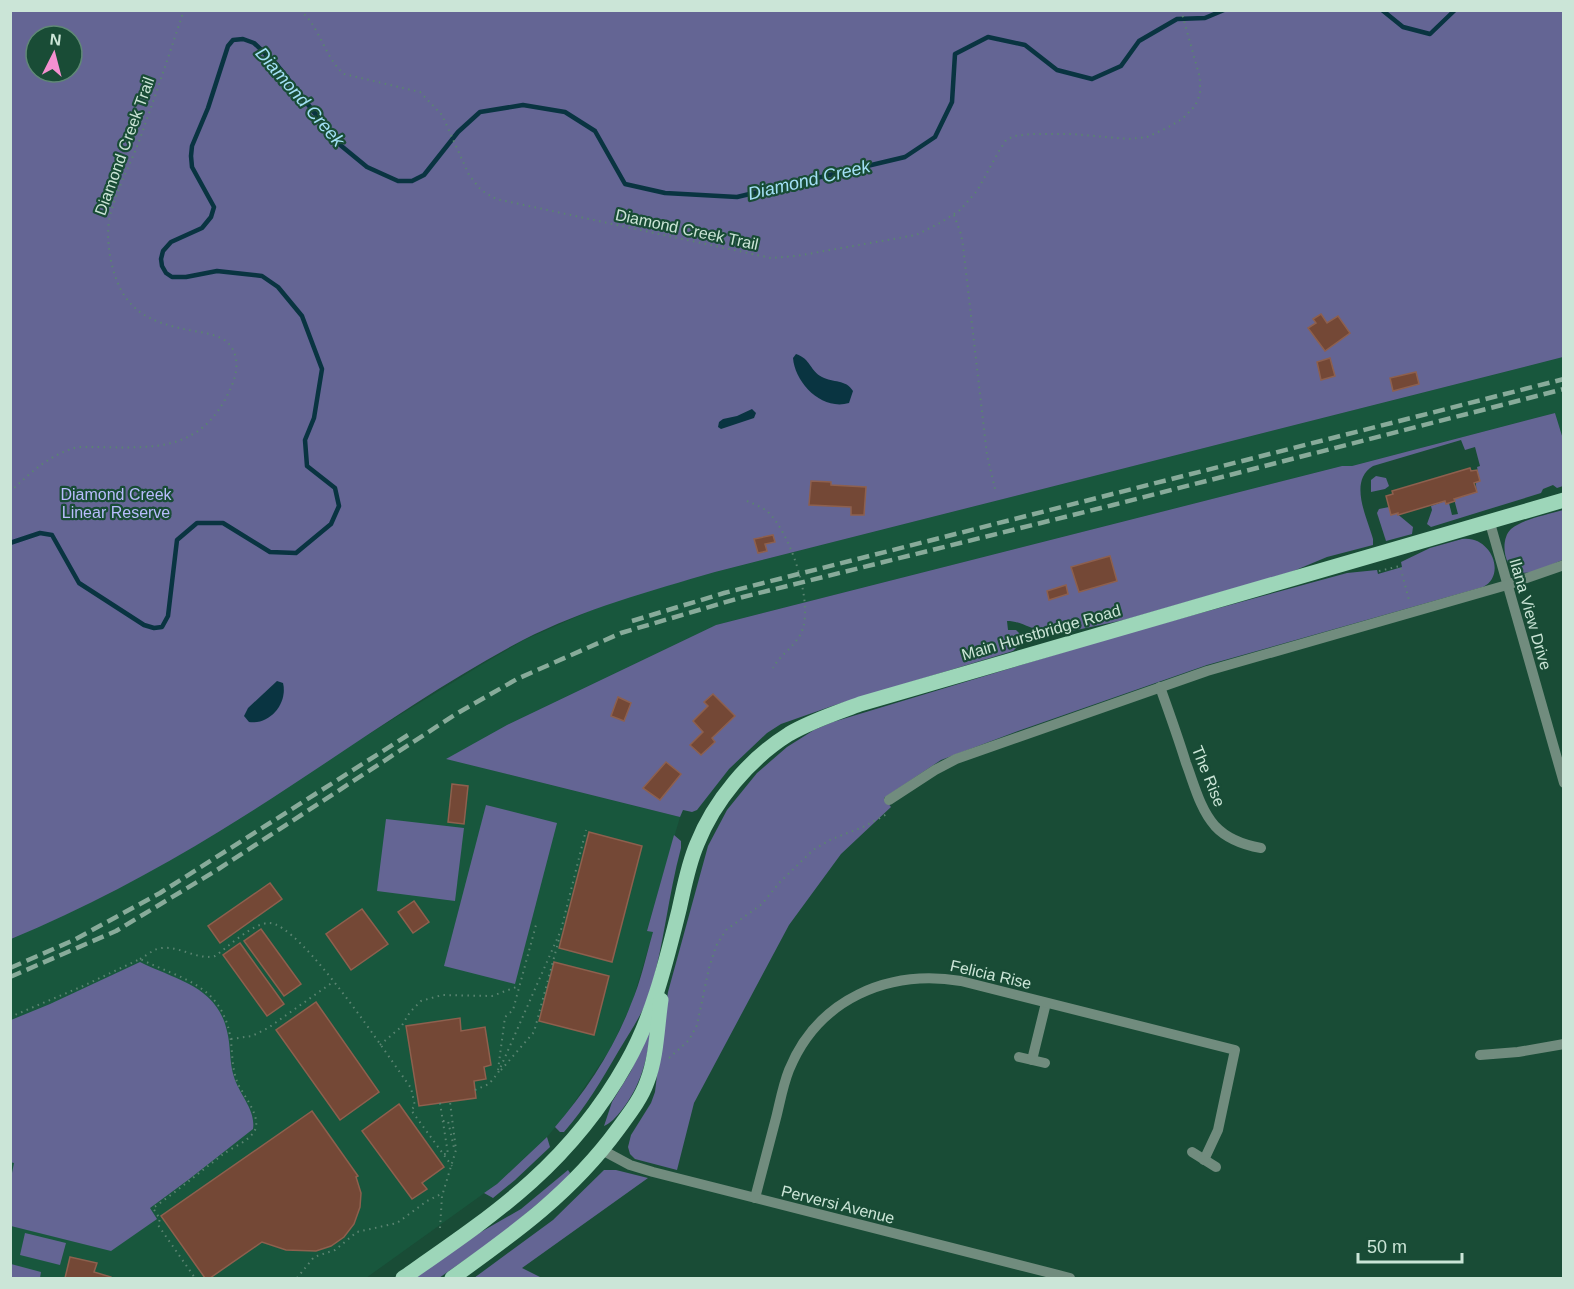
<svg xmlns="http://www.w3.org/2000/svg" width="1574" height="1289" viewBox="0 0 1574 1289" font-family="Helvetica,sans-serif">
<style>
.built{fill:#18573d}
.green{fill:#646594;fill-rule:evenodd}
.water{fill:#093441}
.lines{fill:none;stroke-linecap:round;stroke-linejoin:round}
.stream{stroke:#093441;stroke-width:4.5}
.building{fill:#744836;stroke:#8e604e;stroke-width:1.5}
.path{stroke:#5a8471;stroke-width:2;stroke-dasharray:1.5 4.5;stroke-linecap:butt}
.street{stroke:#718c7e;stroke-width:10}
.primary{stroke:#9dd6b9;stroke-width:15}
.rail{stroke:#88ab9a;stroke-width:4.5;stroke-dasharray:12 6;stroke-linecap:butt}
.labels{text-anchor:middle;stroke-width:4.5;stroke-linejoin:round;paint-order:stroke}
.street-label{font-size:16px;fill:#cbe5d7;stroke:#194c36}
.park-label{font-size:16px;fill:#b9bcfd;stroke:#194c36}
.water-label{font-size:18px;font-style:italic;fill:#a3e0f6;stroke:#194c36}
</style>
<rect width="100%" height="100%" fill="#194c36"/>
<path class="built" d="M1563,357V439L1555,413L1352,466H1342L716,625L507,725L447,759L680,817L647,930L653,932L632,1003L611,1048L567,1113L547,1137L497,1184L366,1278H11V939L106,895L163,864L220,831L333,756L481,665L524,640L592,610L637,594L715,572Z"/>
<g class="green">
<path d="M11,11H1563V357L715,572C650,591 584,609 523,640C417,696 322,769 220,831C153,872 83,909 11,939ZM36,36H72V72H36Z"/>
<path d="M1555,413L1563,439V486L1557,488L1553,485L1543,489L1541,493L1431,527L1427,524L1432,510L1431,506L1445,501L1449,503L1452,515L1458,514L1454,499L1477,492C1474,481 1479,474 1477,467L1480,466L1475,447L1465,450L1461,440L1373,466C1348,481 1367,517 1373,539V545L1327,557L1291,572L1124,620L1048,636L1045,631C1030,630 1022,621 1007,621L1008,630H1016L1020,634L1018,646L1013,651L835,705L781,724L767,733L729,769L697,810L692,812L683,810L680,817L446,759L507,725L716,625L1342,466H1352Z"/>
<path d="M1376,476L1386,478L1389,486L1385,489L1371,492V480Z"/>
<path d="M1389,507L1413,527L1412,534L1386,541L1377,513L1379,509Z"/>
<path d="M1563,510V560C1551,564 1532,576 1519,572C1503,568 1500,539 1511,529C1525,518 1547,515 1563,510Z"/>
<path d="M1462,539C1491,535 1507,575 1483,587L1207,665L1018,731L941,760L884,798L891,807L841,854L789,925L694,1103L677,1170L635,1159L630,1154L628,1147L631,1135L651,1103L655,1092L663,1026L668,992L708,846L727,810L757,773L787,747L814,730L833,722L1117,636L1347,573L1377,570L1378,574L1402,567L1401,562L1430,548Z"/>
<path d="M486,805L557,823L515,984L444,966Z"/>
<path d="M386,819L464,828L455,901L377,891Z"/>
<path d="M674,835L681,841V848C668,896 664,945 650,992C643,1014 629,1033 618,1052C601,1081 586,1107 564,1132H560L555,1127C586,1091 614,1049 631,1004C641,981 646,956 653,932L647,931Z"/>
<path d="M140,962C176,980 217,986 227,1031C231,1046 229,1062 234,1077C239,1094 256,1110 253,1129L188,1180L150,1208L157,1219L111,1251L11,1226V1178L14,1163L10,1162L11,1020L50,1004Z"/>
<path d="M651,1027C648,1058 641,1086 621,1111C616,1117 611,1123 604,1126L612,1102L631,1071Z"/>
<path d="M547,1137L550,1147L515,1180L493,1198L484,1193L497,1184Z"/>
<path d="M568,1170L570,1173L567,1179L499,1236L439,1278H415L474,1236L521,1209Z"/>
<path d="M604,1170H616L648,1178L522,1268L542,1278H474L553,1220Z"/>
<path d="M25,1233L66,1243L60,1265L20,1255Z"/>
<path d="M11,1264L41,1272L40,1278H11Z"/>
</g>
<g class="water">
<path d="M796,354C811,359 810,371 822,377C833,383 846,379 853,391L849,403C822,411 795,383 793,358Z"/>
<path d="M752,409L756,413L754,418L721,429L718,427L719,422L723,419L737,416Z"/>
<path d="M277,681L283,683C288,703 270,725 249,722L244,716L248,708Z"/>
</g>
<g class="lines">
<g class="stream">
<path d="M1382,10L1403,27L1430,34L1455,10"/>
<path d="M10,543L40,533L52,535L79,583L144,625L154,628L162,627L168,616L177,540L197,523H223L270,552L296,553L331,524L339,506L335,488L307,466L305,440L314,418L322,369L302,316L278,287L262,276L217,271L186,277H172L166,273L162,266L161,259L163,251L171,242L202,228L211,217L214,207L192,167L191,156L192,146L208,108L228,46L233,40L243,39L254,43L277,65L339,144L367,167L398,181H412L424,175L458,132L480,112L523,105L565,112L595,131L625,184L665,193L737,197L905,157L935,137L952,102L955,54L988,37L1025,45L1057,70L1092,79L1121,66L1139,41L1177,19L1205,18L1224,10"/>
</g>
</g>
<g class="building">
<path d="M1321,314L1327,323L1338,316L1350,333L1325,351L1308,328L1316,323L1313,319Z"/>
<path d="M1330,358L1335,376L1321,380L1317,362Z"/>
<path d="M1416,372L1419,384L1393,391L1390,378Z"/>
<path d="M1470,468L1471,471L1477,470L1480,481L1474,483L1477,492L1454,499L1455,501L1446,504L1445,501L1398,515V513L1391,515L1386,496L1393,494L1392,491Z"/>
<path d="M811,481L831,482V485L866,487L864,515H851V507L809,505Z"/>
<path d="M773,535L775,542L765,544L767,551L758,553L754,539Z"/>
<path d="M1110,556L1117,581L1079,592L1071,567Z"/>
<path d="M1066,585L1068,594L1049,600L1047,591Z"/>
<path d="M713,694L735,716L712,738L715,742L701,755L690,745L703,732L693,721L708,706L704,702Z"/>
<path d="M618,697L631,703L624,721L611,716Z"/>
<path d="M666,762L681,774L660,800L643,788Z"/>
<path d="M452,784L468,786L464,824L448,822Z"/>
<path d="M589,832L642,846L612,962L559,948Z"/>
<path d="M270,883L282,899L220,943L208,926Z"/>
<path d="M414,901L429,922L413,933L398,912Z"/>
<path d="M362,909L388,944L351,970L326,934Z"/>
<path d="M261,929L301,984L284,996L244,941Z"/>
<path d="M240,943L284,1004L267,1016L223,955Z"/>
<path d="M554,962L609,976L594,1035L539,1021Z"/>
<path d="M316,1002L379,1092L340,1120L276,1030Z"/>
<path d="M460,1018L461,1031L485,1027L491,1065L484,1067L486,1079L474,1081L476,1098L419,1106L406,1026Z"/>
<path d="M399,1104L444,1167L422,1183L427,1189L412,1199L362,1131Z"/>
<path d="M312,1111L358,1176L356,1177L361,1193L360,1207L354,1224L344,1237L331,1246L316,1251L286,1250L262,1242L210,1278H205L161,1216Z"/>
<path d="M70,1257L97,1263L94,1272L111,1277V1278H65Z"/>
</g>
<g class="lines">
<g class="path">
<path d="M300,10C321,28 324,57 344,74L420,92L442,115L469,175L481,190L496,199L771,258L796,256L916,235L940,223L960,210L977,191L999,151L1006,140L1014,136L1032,134H1072L1129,139L1147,137L1167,128L1182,119L1195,106L1200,94V78L1181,10"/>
<path d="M954,215L961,234L963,246L987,455L996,493"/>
<path d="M10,492C30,473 50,454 78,447C144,446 201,460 232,385C238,371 239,354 228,343C220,335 205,333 194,331C145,322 120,309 110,256C108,243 107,229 110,216C116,191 129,167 138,144C154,100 169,55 184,10"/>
<path d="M747,501C754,504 762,507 768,512C790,533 812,598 803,628C798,645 781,653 773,668"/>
<path d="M1379,571L1400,566L1409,600"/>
<path d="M140,959C146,956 151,951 157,949C177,943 196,961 215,956C228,947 253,923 269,923C301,923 389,1058 411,1088L415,1106L411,1110L452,1166"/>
<path d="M10,1017L83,986L140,959C181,979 220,984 230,1035C233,1051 231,1068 238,1084C244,1096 261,1116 255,1130C250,1141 231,1148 222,1155C199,1173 177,1191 153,1208L160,1219L158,1225L195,1278"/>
<path d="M231,1039L252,1036L268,1028L333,982"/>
<path d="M380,1045L401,1027L410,1012L421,1001L442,995L492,996L519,986"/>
<path d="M669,1058L689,1040L697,1025L709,968L716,946L726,930L762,904L779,883L813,850L832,839L863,827L889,813"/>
<path d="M498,1070L505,1017L513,1010L536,925"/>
<path d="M501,1070L534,1032L559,939"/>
<path d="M475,1090L489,1084L498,1073L561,930L586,830"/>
<path d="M440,1103L448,1154H444"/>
<path d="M443,1121H448L454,1148"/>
<path d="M440,1228L442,1196L456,1150L450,1102"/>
<path d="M228,1278H232"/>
<path d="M297,1278L314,1257L335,1250L357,1232L397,1223L427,1201L443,1193"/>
</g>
<g class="street">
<path d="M1490,523L1564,783"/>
<path d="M1160,687C1169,712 1178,737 1186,763C1194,784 1200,809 1215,826C1227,839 1244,845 1261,848"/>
<path d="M889,800L935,770L956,759L1207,671L1507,585L1564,565"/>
<path d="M1480,1055L1518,1052L1564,1044"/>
<path d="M1019,1057L1045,1063"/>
<path d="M1032,1060L1046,1003"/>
<path d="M602,1150L630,1165L653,1172L1070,1278"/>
<path d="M1192,1152L1216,1167"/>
<path d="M755,1198C762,1171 769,1145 776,1118C780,1102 783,1085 789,1070C818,999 888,969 961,981L1235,1050L1218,1130L1204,1160"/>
</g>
<g class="primary">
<path d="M403,1278C495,1214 569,1165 626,1064C653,1017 666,962 679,910C684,888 688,865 697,844C714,801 749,759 789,734C811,721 836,713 860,704L1564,500"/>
<path d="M452,1278C515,1233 572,1192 618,1129C629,1114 641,1099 647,1082C657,1056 657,1027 661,1000"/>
</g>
<g class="rail">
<path d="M632,621L724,593L1564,379"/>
<path d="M10,968L74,940L160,893L408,735"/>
<path d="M10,977L116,931L217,870L456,714L517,679L621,633L743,597L1113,505L1564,389"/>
</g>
</g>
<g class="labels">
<g class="street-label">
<text transform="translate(124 146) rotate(-70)" y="6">Diamond Creek Trail</text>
<text transform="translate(687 229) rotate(12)" y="6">Diamond Creek Trail</text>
<text transform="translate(1531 614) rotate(74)" y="6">Ilana View Drive</text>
<text transform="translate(1041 632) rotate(-16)" y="6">Main Hurstbridge Road</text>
<text transform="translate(1209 776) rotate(68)" y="6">The Rise</text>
<text transform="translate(991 974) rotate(13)" y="6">Felicia Rise</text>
<text transform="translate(838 1204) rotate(14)" y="6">Perversi Avenue</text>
</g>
<g class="park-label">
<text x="116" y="500">Diamond Creek<tspan x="116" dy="18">Linear Reserve</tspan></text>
</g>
<g class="water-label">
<text transform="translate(300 97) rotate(49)" y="6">Diamond Creek</text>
<text transform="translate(809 180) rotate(-13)" y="6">Diamond Creek</text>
</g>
</g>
<rect width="1574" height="1289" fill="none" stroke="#cbe5d7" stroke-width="24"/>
<g transform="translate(54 54) rotate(6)"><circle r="28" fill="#194c36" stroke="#608976" stroke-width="1.5"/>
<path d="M0-4.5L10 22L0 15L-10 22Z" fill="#f590d1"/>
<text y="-9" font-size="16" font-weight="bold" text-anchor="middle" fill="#cbe5d7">N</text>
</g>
<path d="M1358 1253v9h104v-9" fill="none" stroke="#cbe5d7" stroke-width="3"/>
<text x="1367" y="1253" font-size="18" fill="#cbe5d7" stroke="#194c36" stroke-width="4.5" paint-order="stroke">50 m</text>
</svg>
